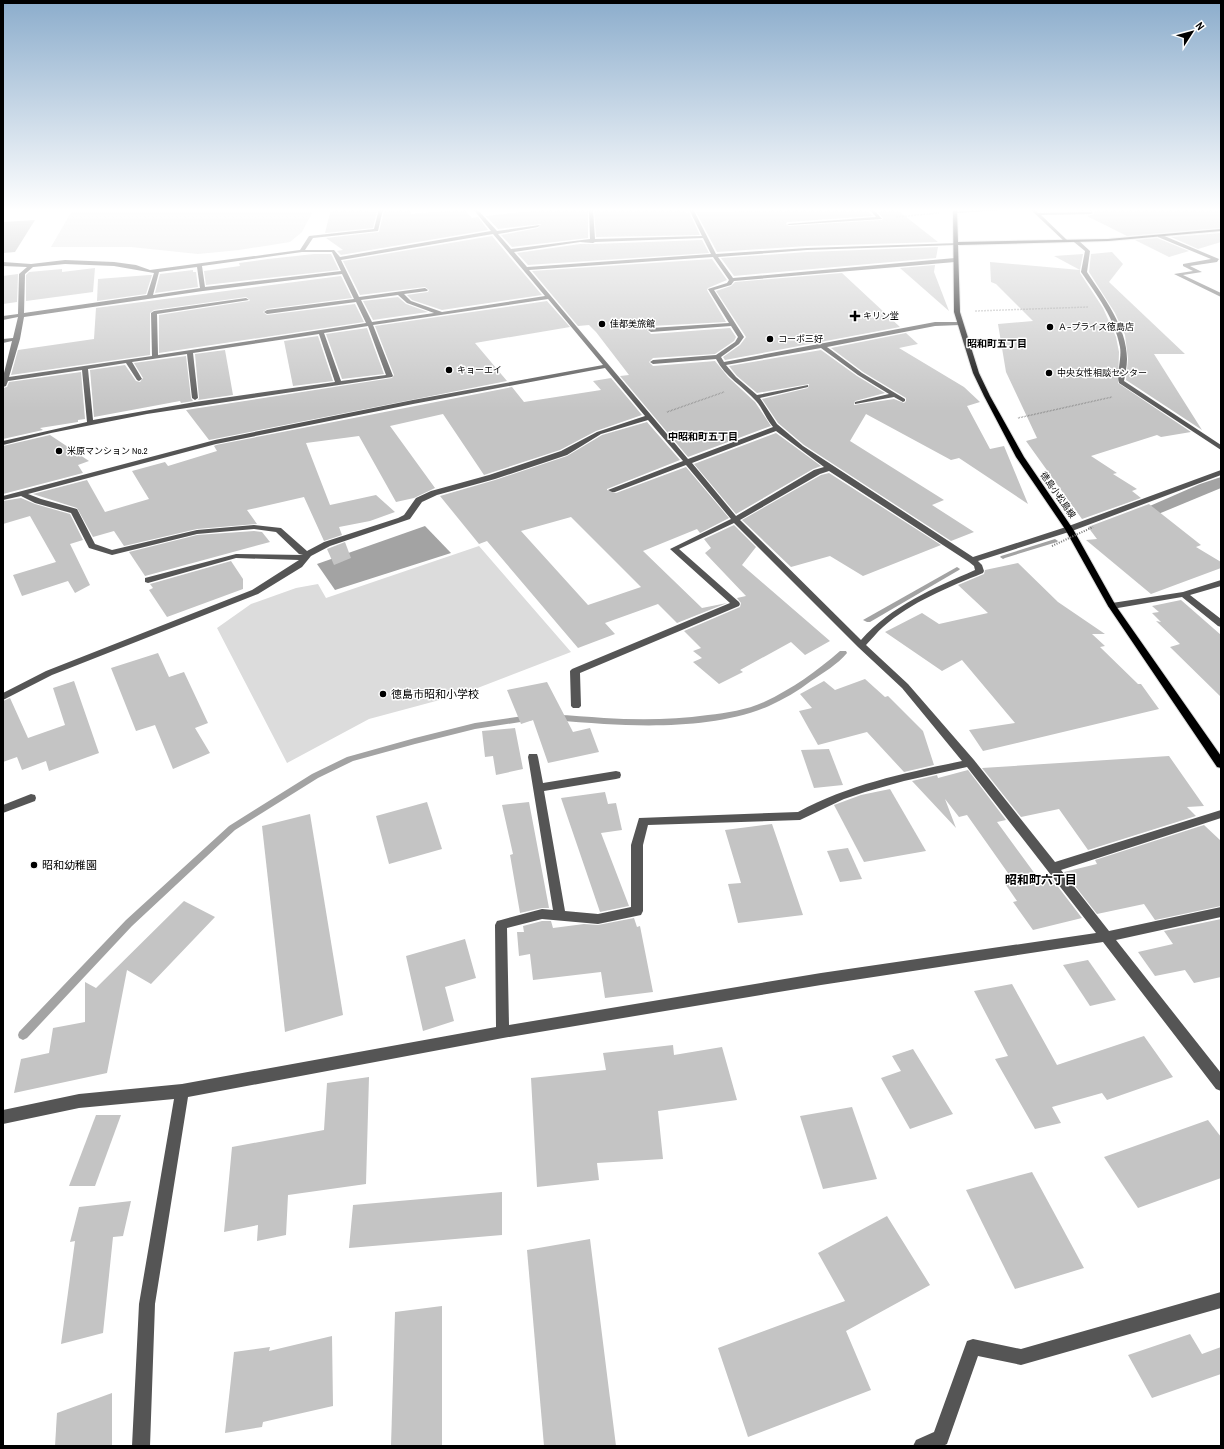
<svg xmlns="http://www.w3.org/2000/svg" width="1224" height="1449" viewBox="0 0 1224 1449" font-family="'Archivo Narrow','Noto Sans JP',sans-serif">
<style>
.green{fill:#dcdcdc}
.water{fill:#a3a3a3}
.lines{fill:none;stroke-linecap:round;stroke-linejoin:round}
.stream{fill:#a3a3a3;fill-rule:evenodd}
.building{fill:#c4c4c4;fill-rule:evenodd}
.major-casing{stroke:#dbdbdb;stroke-width:2}
.path{stroke:#777;stroke-width:1.5;stroke-dasharray:0.5 1;stroke-linecap:butt}
.minor{fill:#555;fill-rule:evenodd}
.major{fill:#000;fill-rule:evenodd}
.path-bridge{stroke:#777;stroke-width:2;stroke-dasharray:1 1.5;stroke-linecap:butt}
.poi-dot{fill:#000;stroke:#fff;stroke-width:1.5}
.labels{text-anchor:middle;stroke-width:3;stroke-linejoin:round;paint-order:stroke}
.far-poi-label{font-size:9px;fill:#000;stroke:#fff;text-anchor:start}
.far-street-label{font-size:9px;fill:#000;stroke:#fff}
.far-neighbourhood-label{font-size:10px;font-weight:bold;fill:#000;stroke:#fff}
.poi-label{font-size:11px;fill:#000;stroke:#fff;text-anchor:start}
.neighbourhood-label{font-size:12px;font-weight:bold;fill:#000;stroke:#fff}
</style>
<rect width="100%" height="100%" fill="#fff"/>
<g class="green">
<path d="M73,209H314L302,232L290,242L239,250L198,254L131,247H51Z"/>
<path d="M479,546L571,652L462,694L369,719L287,763L217,628L251,604L296,588L318,584L326,598Z"/>
</g>
<g class="water">
<path d="M35,220L15,252L3,253L4,222Z"/>
<path d="M1221,477V488L1098,539L1095,530L1200,484Z"/>
<path d="M425,526L451,553L335,590L317,564Z"/>
</g>
<g class="lines">
<g class="stream">
<path d="M1055,539L1058,541L1057,542L1005,558L1003,559L1000,557L1001,556Z"/>
<path d="M957,567L960,569L959,570L870,622H867L863,620Z"/>
<path d="M840,651H846L847,653C838,664 823,673 811,681C798,691 784,699 769,706C720,727 656,727 604,724C587,723 571,721 555,721L551,718L555,715C571,715 588,717 604,718C638,720 673,720 708,715C727,713 746,710 764,702C792,689 817,671 840,651Z"/>
<path d="M530,715L533,716L534,718L533,720L475,729L415,744L353,761L318,778L235,830L132,926L27,1038L23,1040L19,1038L18,1035L19,1032L126,920L229,826L312,774L347,757L415,738L475,723Z"/>
</g>
</g>
<g class="building">
<path d="M331,209H369L368,212L377,211L373,228L325,233Z"/>
<path d="M464,209L472,218L478,217L488,230L341,255L337,251L343,250L326,238L379,232L384,211L410,210L411,214Z"/>
<path d="M547,209H588V238L512,247L501,235L538,228L541,224L498,229L486,216Z"/>
<path d="M594,209H684L686,213L689,212L700,235L596,237Z"/>
<path d="M823,209H865L873,216L787,222L786,224L789,226L882,220L883,218L876,210L896,209L938,242L807,246L717,252L696,212Z"/>
<path d="M1073,209H1221V228L1127,236L1087,216L1094,214V212L1077,211Z"/>
<path d="M1221,233V242L1198,249L1171,237Z"/>
<path d="M492,236L542,295L442,310L412,300L407,295L428,292L429,290L425,287L360,295L343,261Z"/>
<path d="M1157,238L1189,251L1169,257L1135,240Z"/>
<path d="M702,240L709,253L528,265L517,253L580,244H593Z"/>
<path d="M938,247L936,258L734,276L721,258L807,252Z"/>
<path d="M1112,252L1123,264L1109,282L1185,354H1154L1202,430L1126,380L1128,359L1125,335L1115,313L1089,272L1091,254Z"/>
<path d="M314,254H331L339,270L206,285L204,271L240,266L239,263L268,259Z"/>
<path d="M1083,254L1080,270L1054,256Z"/>
<path d="M712,259L727,280L708,288L707,290L726,322L651,326L647,330L651,334L730,328L736,337L734,341L715,354L653,358L649,362L653,366L715,361L728,377L755,402L771,426L688,457L620,376L629,375L596,332L589,325L578,326L532,271Z"/>
<path d="M990,262L1080,270V273L1103,308L1116,337L1119,352L1118,383L1191,432L1161,437L1157,435L1091,456L1117,473L1113,474L1137,489L1132,491L1141,498L1082,519L1026,441L1037,438L1006,372L998,324L1033,321L996,284L991,282Z"/>
<path d="M935,265L934,272L949,311L900,268Z"/>
<path d="M95,268L93,292L26,301V275L29,272L62,269V272Z"/>
<path d="M193,270V272H196L198,287L155,293L160,274Z"/>
<path d="M842,273L900,327L725,360L723,357L740,345L746,337L716,291L731,286L735,282Z"/>
<path d="M18,274L17,302L3,304V276Z"/>
<path d="M149,275H152L146,294L97,301L98,279Z"/>
<path d="M341,276L352,298L267,309L263,312L267,315L355,304L364,322L159,353V315L249,301L250,300L246,297L154,310L150,313V355L11,375L18,350L94,339L96,308Z"/>
<path d="M398,297L406,304L428,312L373,320L363,301Z"/>
<path d="M547,301L570,327L475,343L507,381L209,440L186,410L392,378L394,375L375,326Z"/>
<path d="M367,328L384,374L342,379L326,334Z"/>
<path d="M906,333L918,344L899,348L964,387L980,402L967,406L990,449L1004,446L1028,504L959,458L951,460L866,414L850,441L944,500L932,505L974,532L951,541L804,445L778,423L762,399L808,388L809,384L757,393L737,376L729,366L821,350L857,376L885,393L855,401L854,405L894,399L904,403L906,401V398L863,372L831,348Z"/>
<path d="M318,336L333,381L293,386L284,341Z"/>
<path d="M225,350L233,395L198,400L199,398L195,354Z"/>
<path d="M186,356L191,398L193,401L181,403L180,401L94,417L90,370L125,365L136,381L140,382L143,378L134,363Z"/>
<path d="M81,372L85,419L78,420V422L40,428L43,430L3,439V388L7,387L9,382Z"/>
<path d="M611,378L642,415L596,431L560,450L484,475L443,414L390,426L435,488L414,498L396,502L359,436L306,443L330,505L376,495L395,512L370,521L339,527L342,535L324,541L304,497L247,510L257,524L197,529L124,546L114,531L93,537L77,508L33,494L87,480L105,512L149,499L132,471L165,462L168,466L217,451L214,446L216,445L512,387L524,402L601,390L593,381Z"/>
<path d="M647,422L680,460L607,489V490L616,493L686,467L729,518L700,533L697,529L643,551L702,608L727,603L677,623L658,604L605,623L615,634L578,648L487,541L479,544L440,496L495,480L567,456L602,435ZM571,517L641,587L588,605L521,531Z"/>
<path d="M776,433L821,466L813,469L736,514L694,464Z"/>
<path d="M50,435L89,461L78,465L83,473L3,494V446Z"/>
<path d="M829,473L941,545L863,576L830,556L791,567L742,520L821,475Z"/>
<path d="M21,498L35,504L70,514L83,540L70,544L90,585L75,593L68,581L22,596L13,575L56,562L30,516L3,524V501Z"/>
<path d="M1149,504L1201,545L1196,547L1221,562V568L1151,594L1086,540L1097,539L1088,527Z"/>
<path d="M734,525L756,547L742,565L830,641L805,655L791,642L740,670L743,672L719,684L693,662L702,658L693,651L701,648L684,631L740,607L741,603L737,598L746,596L705,553L711,548L704,539Z"/>
<path d="M254,531L262,532L270,542L145,576L129,552L197,535Z"/>
<path d="M345,542L351,558L334,565L327,549Z"/>
<path d="M231,561L243,579V589L167,617L149,590L153,588L150,584Z"/>
<path d="M1018,563L1058,602L1105,634H1092L1105,646L1100,647L1138,684H1141L1159,709L983,751L969,730L1015,723L962,660L942,671L885,632L922,613L939,624L988,613L958,585L984,574L985,570Z"/>
<path d="M1181,600L1221,635V697L1170,647L1180,644L1156,621L1161,622L1152,613L1159,612L1152,606Z"/>
<path d="M158,653L169,677L184,672L208,723L195,728L210,753L173,769L155,725L136,731L111,668Z"/>
<path d="M865,679L885,697L888,696L923,731L934,765L904,772L867,732L818,745L799,711L812,708L800,694L824,681L835,690Z"/>
<path d="M74,681L99,753L49,771L46,761L22,770L17,757L3,762V701L10,698L28,738L65,725L53,688Z"/>
<path d="M547,682L573,732L590,728L599,752L548,763L533,720L521,724L507,690Z"/>
<path d="M515,728L523,769L496,775L493,756L485,757L482,731Z"/>
<path d="M829,749L843,785L814,788L801,750Z"/>
<path d="M1169,756L1204,806L1187,807L1196,816L1088,850L1059,809L1021,817L982,768Z"/>
<path d="M968,770L1006,820L997,822L1038,878L1049,875L1082,918L1033,930L1013,902L1017,901L1006,885L1015,883L967,815L959,817L945,799L956,828L912,781L937,775L938,778Z"/>
<path d="M890,789L926,851L864,862L834,805L861,795Z"/>
<path d="M605,792L608,804L616,803L622,830L601,833L629,906L600,912L561,798Z"/>
<path d="M427,802L442,849L389,864L376,816Z"/>
<path d="M529,802L549,908H542L520,913L510,855L513,854L502,805Z"/>
<path d="M310,814L343,1015L285,1032L262,826Z"/>
<path d="M772,824L803,915L738,923L728,884L741,883L725,830Z"/>
<path d="M1204,825L1221,841V906L1155,920L1144,904L1097,914L1064,872L1097,864L1095,860Z"/>
<path d="M848,848L862,879L840,882L827,851Z"/>
<path d="M184,901L215,917L151,984L127,970L107,1073L14,1093L21,1059L49,1053L53,1028L85,1022V982L96,988Z"/>
<path d="M634,918L637,927L640,926L653,992L605,998L601,972L533,980L530,954L519,956L517,932H524L523,926L542,921H551L553,928L584,924L598,925Z"/>
<path d="M1221,919V977L1194,983L1185,970L1155,976L1138,952L1173,944L1164,931Z"/>
<path d="M465,939L476,978L445,987L454,1021L423,1031L406,956Z"/>
<path d="M1088,960L1116,1000L1090,1006L1063,965Z"/>
<path d="M1012,984L1057,1065L1144,1036L1173,1077L1107,1100L1102,1093L1052,1107L1061,1123L1035,1129L995,1059L1008,1056L974,991Z"/>
<path d="M673,1045L674,1055L722,1047L737,1100L658,1111L663,1159L597,1163L599,1180L537,1187L531,1078L606,1070L603,1053Z"/>
<path d="M913,1049L953,1114L910,1129L881,1078L901,1071L892,1056Z"/>
<path d="M369,1077L366,1184L288,1195L286,1235L257,1241L258,1225L224,1232L232,1147L324,1130L327,1083Z"/>
<path d="M852,1107L877,1179L823,1189L800,1116Z"/>
<path d="M96,1115H121L95,1186H69Z"/>
<path d="M1208,1120L1221,1137V1178L1138,1208L1104,1157Z"/>
<path d="M1032,1172L1084,1268L1015,1289L966,1190Z"/>
<path d="M502,1192V1235L349,1248L353,1205Z"/>
<path d="M131,1201L123,1236L113,1237L103,1333L61,1344L75,1241L70,1242L79,1207Z"/>
<path d="M887,1216L930,1285L846,1331L871,1390L748,1437L718,1348L845,1301L818,1253Z"/>
<path d="M590,1239L616,1446H544L527,1250Z"/>
<path d="M442,1306V1446H391L395,1312Z"/>
<path d="M1190,1334L1202,1354L1221,1347V1374L1152,1398L1128,1355Z"/>
<path d="M332,1336L333,1406L263,1422L262,1427L225,1433L234,1352L270,1347L269,1351Z"/>
<path d="M112,1393V1446H55L57,1413Z"/>
</g>
<g class="lines">
<g class="major-casing">
<path id="major" d="M953,209H957L958,242L1108,239L1221,229V231L1108,241L958,245L960,312L979,373L990,396L1024,457L1073,529L1116,606L1221,756V768L1217,767L1108,606L1065,529L1016,457L984,396L973,373L954,312Z"/>
</g>
<g class="path">
<path d="M896,217L939,213"/>
<path d="M975,311L1088,307"/>
<path d="M667,412L724,392"/>
<path d="M1018,418L1112,397"/>
</g>
<g class="minor">
<path d="M379,209H383L378,231L313,238L305,250H334L340,257L491,231L473,209H477L497,231L540,225L538,227L498,234L511,249L590,239L589,209H593L595,239L702,236L689,209H693L716,254L807,248L958,243L956,245L807,250L718,257L733,278L955,258L958,260L955,262L734,281L731,285L714,290L744,337L739,344L721,357L724,362L935,322H962L963,323L960,325L935,326L827,347L862,373L905,399V401L903,402L894,397L855,404V402L889,394L858,375L821,348L726,365L736,377L757,395L808,385V387L760,398L777,424L803,446L973,557L1066,527L1221,470V475L1072,531L978,561L982,565L984,571L983,573C949,587 911,602 883,627C877,632 872,639 866,645L908,684L974,760L1055,862L1221,810V818L1061,870L1109,931L1221,907V917L1116,940L1221,1073V1091L1216,1089L1103,942L821,985L503,1038L188,1097L155,1304L150,1446H132L139,1304L174,1099L79,1108L3,1124V1110L79,1094L182,1084L496,1027L495,925L497,921L501,920L542,909L553,910L528,757L529,754H537L538,757L543,783L616,771L620,772L621,775L620,778L616,779L544,791L565,911L598,914L631,907V845L639,818L798,812C850,784 905,773 962,761L902,688L858,647L734,523L679,549L739,602L740,604L739,606L580,673L581,706L579,708H573L571,706L570,671L572,669L730,603L670,549L731,519L686,465L615,492H612L608,490L683,461L648,420L601,434L567,455L495,479L437,495L422,502L410,519L330,546L311,556L302,567L258,594L52,675L3,700V693L46,671L252,590L299,560L236,558L148,583L145,582V578L236,554L303,555L299,554L276,532L254,529L197,534L112,555L89,548L71,513L35,503L21,496L3,500V496L215,440L413,400L603,365L548,299L373,325L393,376L392,377L147,414L51,433L3,445V441L87,422L82,370L8,381L6,386L3,387V377L12,341L3,343V339L13,338L18,317L3,320V316L18,314L19,274L27,267L3,266V262L31,264L65,260L114,262L136,265L150,270L300,250L309,236L374,229ZM493,234L545,296L442,312L411,301L404,294L427,291L428,290L425,288L359,297L341,260ZM703,238L711,254L527,267L514,252L580,242L593,243L595,242ZM302,252H332L341,271L205,287L202,266ZM713,257L729,280L727,283L708,289L729,323L651,328L648,330L651,332L731,326L738,337L735,342L716,355L653,360L650,362L653,364L716,359C725,377 743,386 756,401C763,409 766,419 773,427L688,459L529,270ZM65,264L114,266L154,273L147,295L24,313L25,274L33,267ZM197,267L200,288L153,295L159,272ZM342,274L354,299L267,310L264,312L267,314L356,302L366,323L158,355L157,314L249,300L246,298L154,311L151,313L152,356L9,377L20,339L24,317L203,291ZM398,295L407,303L434,313L372,322L361,300ZM368,326L386,375L341,381L324,333ZM319,334L335,382L195,402L93,420L88,369L126,363L137,380L139,381L142,379L132,362L187,354L192,398L195,400L198,398L193,353ZM605,368L645,416L597,432L561,451L489,475L431,491L416,498L404,515L398,518L324,542L307,551L281,528L254,525L197,530L112,550L95,544L77,509L41,499L28,494L216,444L413,404ZM776,431L824,467L814,470L736,516L692,463ZM829,471L969,562L974,566L975,570C934,588 891,606 861,640L740,520L820,474ZM967,767L1096,933L821,973L509,1025L507,928L542,919L598,924L641,915L643,911V845L648,825L800,820L844,799L865,792L904,781Z"/>
<path d="M869,209H873L882,219L789,225L787,224L876,217Z"/>
<path d="M996,209H1019L955,213L953,212Z"/>
<path d="M1030,209H1034L1038,213L1091,212L1093,213L1091,214L1041,215L1067,240L1065,242Z"/>
<path d="M1158,235H1162L1219,259L1217,262L1190,266L1202,272L1183,275L1221,293V297L1174,274L1193,271L1183,266V264L1211,259L1158,237Z"/>
<path d="M1074,240H1078L1090,251L1087,272C1104,298 1127,327 1127,359C1127,367 1125,374 1124,381L1221,445V450L1119,383C1116,375 1122,359 1120,347C1115,319 1097,295 1081,272L1085,251L1074,242Z"/>
<path d="M1221,580V586L1190,595L1221,619V627L1218,626L1182,597L1112,609L1108,606L1112,603L1183,592Z"/>
<path d="M31,794L35,795L36,798L35,801L3,813V805Z"/>
<path d="M1221,1292V1308L1021,1365L978,1356L947,1444L943,1446H913L916,1440L934,1432L967,1341L973,1339L1021,1349Z"/>
</g>
<use href="#major" class="major"/>
<path class="path-bridge" d="M1052,546L1093,527"/>
</g>
<linearGradient id="sky" x2="0" y2="1"><stop stop-color="#8cadcc"/><stop offset="0.51" stop-color="#fff"/><stop offset="1" stop-color="#fff" stop-opacity="0"/></linearGradient>
<rect width="1224" height="412" fill="url(#sky)"/>
<g class="poi-dot">
<path d="M853 310h4v4h4v4h-4v4h-4v-4h-4v-4h4z"/>
<circle cx="602" cy="324" r="4"/>
<circle cx="1050" cy="327" r="4"/>
<circle cx="770" cy="339" r="4"/>
<circle cx="449" cy="370" r="4"/>
<circle cx="1049" cy="373" r="4"/>
<circle cx="59" cy="451" r="4"/>
<circle cx="383" cy="694" r="4"/>
<circle cx="34" cy="865" r="4"/>
</g>
<g class="labels">
<g class="far-poi-label">
<text x="863" y="319">キリン堂</text>
<text x="610" y="327">佳都美旅館</text>
<text x="1058" y="330">Ａ−プライス徳島店</text>
<text x="778" y="342">コーポ三好</text>
<text x="457" y="373">キョーエイ</text>
<text x="1057" y="376">中央女性相談センター</text>
<text x="67" y="454">米原マンション No.2</text>
</g>
<g class="far-street-label">
<text transform="translate(1058 495) rotate(55)" y="3">徳島小松島線</text>
</g>
<g class="far-neighbourhood-label">
<text x="997" y="347">昭和町五丁目</text>
<text x="703" y="440">中昭和町五丁目</text>
</g>
<g class="poi-label">
<text x="391" y="698">徳島市昭和小学校</text>
<text x="42" y="869">昭和幼稚園</text>
</g>
<g class="neighbourhood-label">
<text x="1041" y="884">昭和町六丁目</text>
</g>
</g>
<rect width="1224" height="1449" fill="none" stroke="#000000" stroke-width="8"/>
<g transform="translate(1192 32) rotate(54)" stroke="#ffffff" stroke-width="3" paint-order="stroke">
<path d="M0-3L7 15L0 10L-7 15Z" fill="#000000"/>
<text y="-6" font-size="11" font-weight="bold" text-anchor="middle" fill="#000000">N</text>
</g>
</svg>
